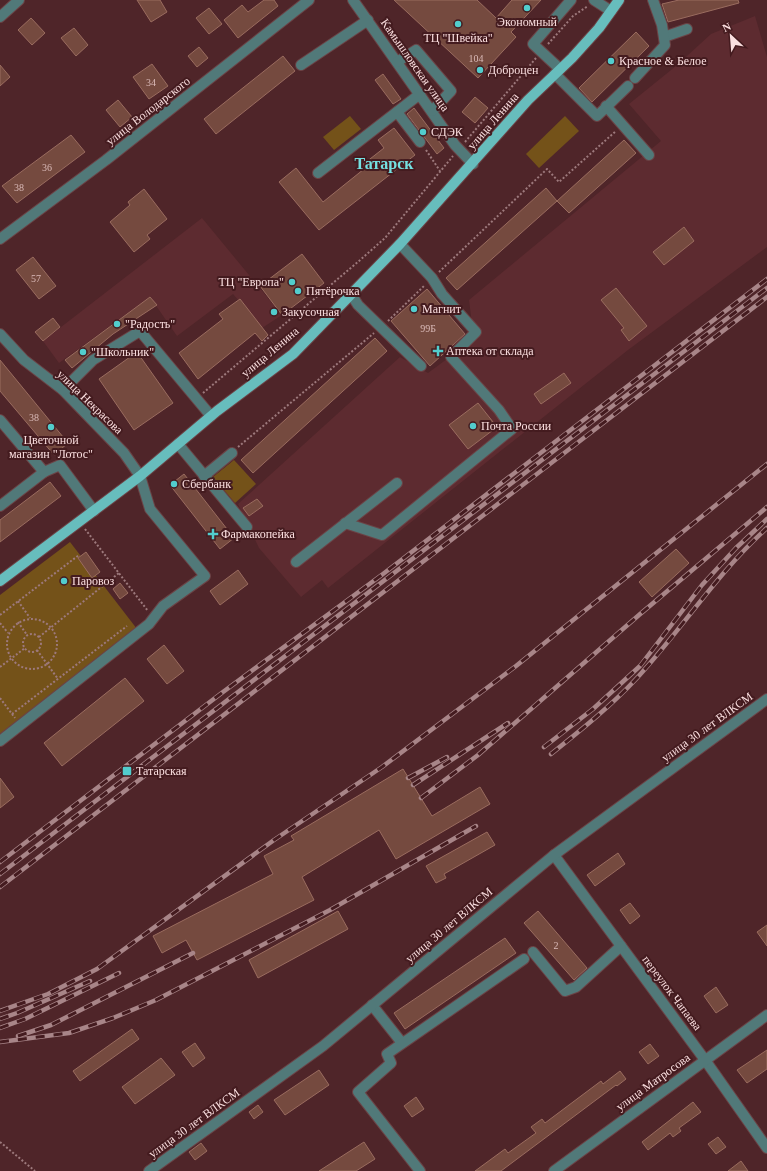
<svg xmlns="http://www.w3.org/2000/svg" width="767" height="1171" viewBox="0 0 767 1171" font-family="'Times New Roman',serif">
<style>
.built{fill:#5d2b30}
.green{fill:#745219}
.building{fill:#754a3f;stroke:#9a6c5f}
.lines{fill:none;stroke-linecap:round;stroke-linejoin:round}
.minor-casing{stroke:#6b4346;stroke-width:12}
.major-casing{stroke:#6b4346;stroke-width:12}
.path{stroke:#9d797c;stroke-width:2;stroke-dasharray:2 2;stroke-linecap:butt}
.minor{stroke:#517979;stroke-width:10}
.major{stroke:#67bdbd;stroke-width:10}
.rail-casing{stroke:#a88588;stroke-width:4.5}
.rail{stroke:#441b1f;stroke-width:3;stroke-dasharray:9;stroke-linecap:butt}
.poi-dot{fill:#52cdcd;stroke:#441b1f;stroke-width:1.5}
.labels{text-anchor:middle;stroke-width:4;stroke-linejoin:round;paint-order:stroke}
.number-label{font-size:10px;fill:#dabab8}
.poi-label{font-size:12px;fill:#fbdfe0;stroke:#441b1f;text-anchor:start}
.street-label{font-size:12px;fill:#fbdfe0;stroke:#441b1f}
.district-label{font-size:16px;font-weight:bold;fill:#75e1e1;stroke:#441b1f}
</style>
<rect width="100%" height="100%" fill="#4f2529"/>
<g class="built">
<path d="M755,16L767,57V247L628,350L328,588L322,580L301,597L259,548L238,504L400,357L428,373L474,339L469,300L661,141L629,104L676,66L711,34Z"/>
<path d="M202,218L282,315L262,328L233,294L177,336L150,297L59,363L43,341Z"/>
</g>
<g class="green">
<path d="M350,116L361,129L334,150L323,137Z"/>
<path d="M565,116L579,131L539,168L526,154Z"/>
<path d="M234,460L256,484L235,503L213,477Z"/>
<path d="M70,542L137,629L0,734V595Z"/>
</g>
<g class="building">
<path d="M137,0H160L167,12L151,22Z"/>
<path d="M264,0H274L278,6L238,38L224,20L242,5L248,12Z"/>
<path d="M394,0H477L496,18L512,0H541L511,32L516,37L478,78Z"/>
<path d="M679,0H738L739,3L668,22L662,4Z"/>
<path d="M209,8L222,24L209,34L196,18Z"/>
<path d="M31,18L45,33L32,45L18,30Z"/>
<path d="M74,28L88,45L76,56L61,38Z"/>
<path d="M636,32L649,46L592,102L579,88Z"/>
<path d="M199,47L208,58L197,67L188,56Z"/>
<path d="M283,56L295,71L216,134L204,119Z"/>
<path d="M152,64L168,86L149,99L133,77Z"/>
<path d="M0,65L10,77L0,86Z"/>
<path d="M383,74L401,99L393,104L375,80Z"/>
<path d="M475,97L488,108L475,123L462,112Z"/>
<path d="M118,100L132,117L120,127L106,110Z"/>
<path d="M414,108L444,148L437,154L407,114Z"/>
<path d="M394,128L415,155L319,230L279,182L296,168L323,202L364,169L361,166L384,148L378,140Z"/>
<path d="M71,135L85,152L17,203L2,186Z"/>
<path d="M624,140L636,153L569,213L557,201Z"/>
<path d="M546,188L557,201L457,290L446,278Z"/>
<path d="M144,189L167,219L147,235L150,239L134,252L110,222L130,205L128,202Z"/>
<path d="M684,227L694,241L664,265L653,252Z"/>
<path d="M302,254L324,283L282,315L260,286Z"/>
<path d="M33,257L56,286L39,299L16,270Z"/>
<path d="M616,288L647,326L629,341L621,330L624,328L601,300Z"/>
<path d="M427,289L465,334L430,366L391,321Z"/>
<path d="M150,297L157,305L113,334L72,368L65,360Z"/>
<path d="M240,299L268,335L262,341L255,333L198,379L179,353L223,319L219,314Z"/>
<path d="M53,318L60,327L43,341L35,332Z"/>
<path d="M375,338L387,351L253,473L241,460Z"/>
<path d="M137,352L173,403L134,430L99,379Z"/>
<path d="M0,360L68,443L54,455L0,391Z"/>
<path d="M564,373L571,383L541,404L534,394Z"/>
<path d="M478,403L497,427L468,449L449,425Z"/>
<path d="M184,474L234,538L220,549L170,485Z"/>
<path d="M50,482L61,496L0,542V520Z"/>
<path d="M257,499L263,506L249,516L243,508Z"/>
<path d="M676,549L689,563L652,597L639,582Z"/>
<path d="M86,552L100,572L92,578L78,558Z"/>
<path d="M238,570L248,584L220,605L210,591Z"/>
<path d="M120,583L128,593L120,599L113,589Z"/>
<path d="M164,645L184,671L167,684L147,659Z"/>
<path d="M125,678L144,701L62,766L44,743Z"/>
<path d="M403,769L432,816L480,787L490,804L396,859L379,830L302,877L314,900L197,960L186,940L162,953L153,936L273,874L264,856L294,840L291,836Z"/>
<path d="M0,778L14,797L0,808Z"/>
<path d="M487,832L495,845L444,874L446,878L436,883L426,866Z"/>
<path d="M618,853L625,864L595,886L587,875Z"/>
<path d="M630,903L640,916L630,924L620,910Z"/>
<path d="M338,911L348,929L258,978L249,960Z"/>
<path d="M538,911L587,968L574,980L524,923Z"/>
<path d="M767,925V946L757,932Z"/>
<path d="M505,938L516,953L405,1029L394,1013Z"/>
<path d="M716,987L728,1005L716,1013L704,996Z"/>
<path d="M132,1029L139,1039L80,1081L73,1071Z"/>
<path d="M195,1043L205,1058L193,1067L182,1052Z"/>
<path d="M650,1044L659,1056L648,1064L639,1052Z"/>
<path d="M767,1050V1069L747,1083L737,1070Z"/>
<path d="M161,1058L175,1075L135,1104L122,1087Z"/>
<path d="M319,1070L329,1085L285,1115L274,1100Z"/>
<path d="M620,1071L626,1079L617,1086L616,1085L501,1171H475L505,1149L508,1153L536,1133L531,1127L542,1119L545,1123L601,1081L603,1084Z"/>
<path d="M416,1097L424,1109L412,1117L404,1106Z"/>
<path d="M693,1102L701,1112L679,1128L681,1131L673,1137L670,1133L648,1150L642,1142Z"/>
<path d="M258,1105L263,1112L254,1119L249,1112Z"/>
<path d="M718,1137L726,1147L716,1154L708,1144Z"/>
<path d="M364,1142L375,1159L356,1171H319Z"/>
<path d="M201,1143L207,1151L195,1160L189,1152Z"/>
<path d="M741,1161L748,1171H728Z"/>
</g>
<g class="lines">
<g class="minor-casing">
<g id="minor">
<path d="M353,0L455,145L473,164"/>
<path d="M594,0L611,11"/>
<path d="M0,17L19,0"/>
<path d="M664,37L687,29"/>
<path d="M397,62L416,50L451,91L432,111"/>
<path d="M301,65L368,20"/>
<path d="M560,69L533,44L571,0"/>
<path d="M555,74L597,116L628,86"/>
<path d="M635,78L665,45L662,25L653,0"/>
<path d="M606,106L649,155"/>
<path d="M397,112L420,142"/>
<path d="M318,173L420,94"/>
<path d="M0,239L106,160L309,0"/>
<path d="M351,294L358,305L421,366"/>
<path d="M0,334L24,360L63,390L124,453L140,476L150,509L205,576L163,606L149,624L0,741"/>
<path d="M63,390L93,360L140,331L211,416"/>
<path d="M0,420L44,472L0,506"/>
<path d="M178,444L247,527"/>
<path d="M44,472L60,465L94,511"/>
<path d="M204,476L232,453"/>
<path d="M345,523L382,535L512,429L499,410L451,357L476,332L442,294L432,278L400,244"/>
<path d="M296,562L397,483"/>
<path d="M554,855L705,1060L767,1148"/>
<path d="M533,952L565,991L576,987L621,946"/>
<path d="M372,1005L402,1043"/>
<path d="M149,1171L323,1046L554,855L767,699"/>
<path d="M420,1171L358,1092L391,1063L387,1054L524,959"/>
<path d="M554,1171L767,1015"/>
</g>
</g>
<g class="major-casing">
<path id="major" d="M0,581L140,476L217,411L293,354L400,244L528,100L572,58L599,28L619,0"/>
</g>
<g class="path">
<path d="M548,44L573,16L588,6"/>
<path d="M465,142L536,58"/>
<path d="M426,150L440,171"/>
<path d="M439,272L547,169L559,182L616,131"/>
<path d="M388,321L425,285"/>
<path d="M203,393L359,261L385,238L453,156"/>
<path d="M238,447L374,333"/>
<path d="M85,529L148,611"/>
<path d="M18,601L30,618"/>
<path d="M0,615L79,555"/>
<circle cx="32" cy="644" r="25"/>
<path d="M18,622L27,635"/>
<path d="M0,623L8,633"/>
<circle cx="32" cy="643" r="9"/>
<path d="M39,637L119,573"/>
<path d="M37,650L58,679"/>
<path d="M0,667L25,648"/>
<path d="M0,698L15,718"/>
<path d="M12,714L127,626"/>
<path d="M0,1142L35,1171"/>
</g>
<use href="#minor" class="minor"/>
<use href="#major" class="major"/>
<g class="rail-casing">
<g id="rail">
<path d="M544,747L593,709L640,666L702,585L736,548L767,519"/>
<path d="M551,754C581,730 611,706 637,678C682,629 718,572 767,528"/>
<path d="M408,778L447,757"/>
<path d="M413,785L508,723"/>
<path d="M421,798L478,755L639,615L767,507"/>
<path d="M0,862L223,692L383,574L767,279"/>
<path d="M0,874L767,288"/>
<path d="M0,887L767,297"/>
<path d="M0,1011L48,994L97,969L274,840L382,767L516,666L767,464"/>
<path d="M0,1019L17,1013L90,981"/>
<path d="M0,1028L25,1019L119,973"/>
<path d="M18,1036L51,1025L193,953"/>
<path d="M0,1042L69,1033L113,1018L156,1000L330,910L476,826"/>
</g>
</g>
<use href="#rail" class="rail"/>
</g>
<g class="poi-dot">
<circle cx="527" cy="8" r="4"/>
<circle cx="458" cy="24" r="4"/>
<circle cx="611" cy="61" r="4"/>
<circle cx="480" cy="70" r="4"/>
<circle cx="423" cy="132" r="4"/>
<circle cx="292" cy="282" r="4"/>
<circle cx="298" cy="291" r="4"/>
<circle cx="414" cy="309" r="4"/>
<circle cx="274" cy="312" r="4"/>
<circle cx="117" cy="324" r="4"/>
<path d="M436 345h4v4h4v4h-4v4h-4v-4h-4v-4h4z"/>
<circle cx="83" cy="352" r="4"/>
<circle cx="473" cy="426" r="4"/>
<circle cx="51" cy="427" r="4"/>
<circle cx="174" cy="484" r="4"/>
<path d="M211 528h4v4h4v4h-4v4h-4v-4h-4v-4h4z"/>
<circle cx="64" cy="581" r="4"/>
<rect x="122" y="766" width="10" height="10" rx="2"/>
</g>
<g class="labels">
<g class="number-label">
<text x="476" y="62">104</text>
<text x="151" y="86">34</text>
<text x="47" y="171">36</text>
<text x="19" y="191">38</text>
<text x="36" y="282">57</text>
<text x="428" y="332">99Б</text>
<text x="34" y="421">38</text>
<text x="556" y="949">2</text>
</g>
<g class="poi-label">
<text x="527" y="26" text-anchor="middle">Экономный</text>
<text x="458" y="42" text-anchor="middle">ТЦ "Швейка"</text>
<text x="619" y="65">Красное &amp; Белое</text>
<text x="488" y="74">Доброцен</text>
<text x="431" y="136">СДЭК</text>
<text x="284" y="286" text-anchor="end">ТЦ "Европа"</text>
<text x="306" y="295">Пятёрочка</text>
<text x="422" y="313">Магнит</text>
<text x="282" y="316">Закусочная</text>
<text x="125" y="328">"Радость"</text>
<text x="446" y="355">Аптека от склада</text>
<text x="91" y="356">"Школьник"</text>
<text x="481" y="430">Почта России</text>
<text x="51" y="444" text-anchor="middle">Цветочной<tspan x="51" dy="14">магазин "Лотос"</tspan></text>
<text x="182" y="488">Сбербанк</text>
<text x="221" y="538">Фармакопейка</text>
<text x="72" y="585">Паровоз</text>
<text x="136" y="775">Татарская</text>
</g>
<g class="street-label">
<text transform="translate(415 65) rotate(55)" y="4">Камышловская улица</text>
<text transform="translate(148 111) rotate(-38)" y="4">улица Володарского</text>
<text transform="translate(493 121) rotate(-49)" y="4">улица Ленина</text>
<text transform="translate(270 352) rotate(-40)" y="4">улица Ленина</text>
<text transform="translate(90 402) rotate(44)" y="4">улица Некрасова</text>
<text transform="translate(707 727) rotate(-36)" y="4">улица 30 лет ВЛКСМ</text>
<text transform="translate(449 925) rotate(-40)" y="4">улица 30 лет ВЛКСМ</text>
<text transform="translate(672 993) rotate(53)" y="4">переулок Чапаева</text>
<text transform="translate(653 1082) rotate(-36)" y="4">улица Матросова</text>
<text transform="translate(194 1123) rotate(-36)" y="4">улица 30 лет ВЛКСМ</text>
</g>
<g class="district-label">
<text x="384" y="169">Татарск</text>
</g>
</g>
<g transform="translate(731 36) rotate(334)" stroke="#441b1f" stroke-width="3" paint-order="stroke">
<path d="M0-3L7 15L0 10L-7 15Z" fill="#fbdfe0"/>
<text y="-6" font-size="11" font-weight="bold" text-anchor="middle" fill="#fbdfe0">N</text>
</g>
</svg>
